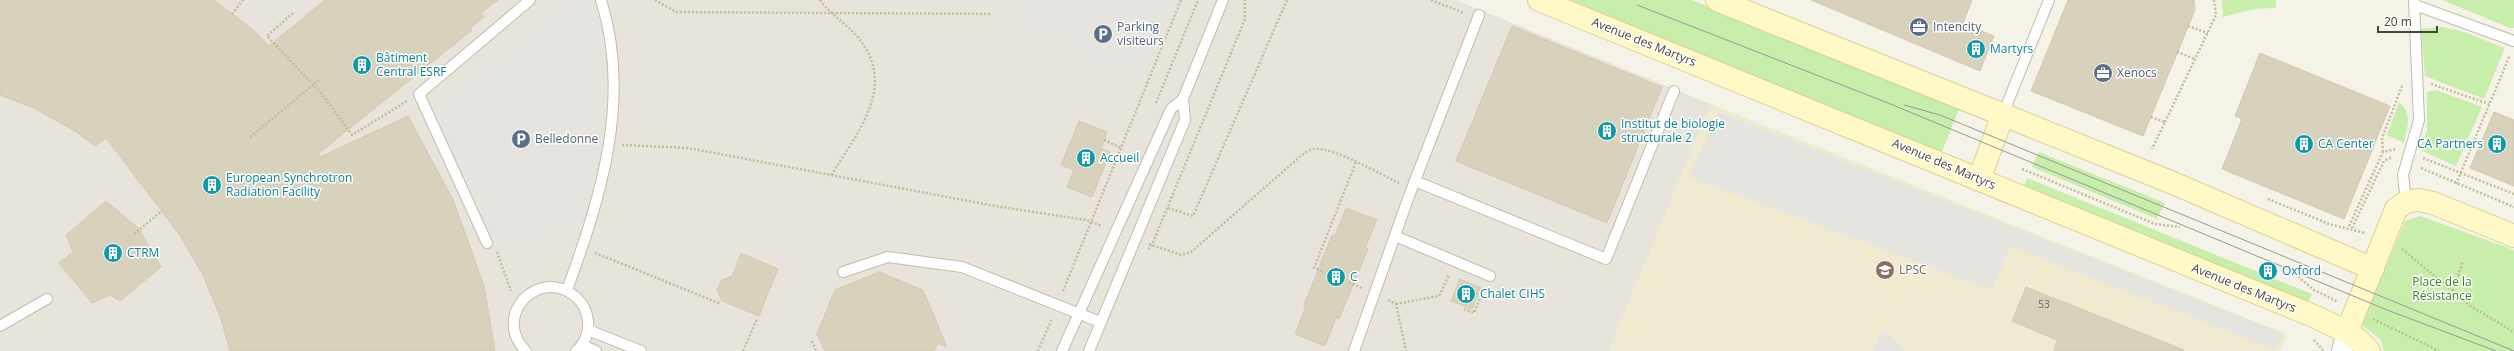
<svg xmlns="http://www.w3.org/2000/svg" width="2514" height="351" viewBox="0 0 2514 351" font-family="'Open Sans',sans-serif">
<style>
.industrial{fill:#e8e4dc}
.education{fill:#f0ebcf}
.green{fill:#c7eeab}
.parking{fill:#e6e4df}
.building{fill:#d8d1bb;stroke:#d4caad}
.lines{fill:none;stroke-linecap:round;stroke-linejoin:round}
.lane-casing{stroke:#c2bca8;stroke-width:12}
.street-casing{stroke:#c2bca8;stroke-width:22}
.secondary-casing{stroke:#dad191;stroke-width:24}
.path{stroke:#c6bb98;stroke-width:2.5;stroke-dasharray:2 2;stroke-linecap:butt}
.lane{stroke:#fff;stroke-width:10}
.street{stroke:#fff;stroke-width:20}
.secondary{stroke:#fff9c7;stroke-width:22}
.tram{stroke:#979797;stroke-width:1}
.path-bridge{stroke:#c6bb98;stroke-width:2.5;stroke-dasharray:2 2;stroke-linecap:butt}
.labels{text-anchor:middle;stroke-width:3;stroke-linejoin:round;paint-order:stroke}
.number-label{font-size:10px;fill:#6d6756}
.service-label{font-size:12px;fill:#4e5e75;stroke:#fff;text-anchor:start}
.street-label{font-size:12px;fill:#494435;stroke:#fff}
.culture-label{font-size:12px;fill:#0d838f;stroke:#fff;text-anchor:start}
.education-label{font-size:12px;fill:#785e54;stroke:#fff;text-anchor:start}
.park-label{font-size:12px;fill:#398320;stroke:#fff}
</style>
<rect width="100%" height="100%" fill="#f5f3e7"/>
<path class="industrial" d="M0,0H1456L1711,104L1609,351H0Z"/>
<path class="education" d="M1711,104L2287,334L2280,351H1609Z"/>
<g class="green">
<path d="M1571,0H1692L1959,109L1941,154Z"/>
<path d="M2222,0H2276V8L2254,9L2223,17Z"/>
<path d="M2442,0H2514V28H2510Z"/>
<path d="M2443,27L2464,32L2505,48L2484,99L2425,76L2421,29Z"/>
<path d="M2436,90L2482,107L2456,166L2420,150L2427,130V92Z"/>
<path d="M2399,102C2413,113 2407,128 2404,143L2387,135Z"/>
<path d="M2039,152L2165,203L2157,219L2032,167Z"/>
<path d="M2027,178L2312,294L2307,305L2023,189Z"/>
<path d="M2420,216L2514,250V351H2384L2381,340L2362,325L2405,221Z"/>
</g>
<g class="parking">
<path d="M571,0H592L596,8L606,66L598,165L578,225L494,253L430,113Z"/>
<path d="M1023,0H1174L1143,75L1131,69L1119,75L1081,59L1077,47L1014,21Z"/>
<path d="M1718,112L2283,333L2275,350L2010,246L1992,290L1689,177Z"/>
<path d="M1882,329L1906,351H1873Z"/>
</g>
<g class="building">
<path d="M0,0H214L251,28L269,46L325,0H498L481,13L484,17L470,28L472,30L318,154L320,157L408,116L453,200L467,238L484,286L495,351H230L221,319L203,275L179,234L106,138L95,146L78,133L34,108L0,95Z"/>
<path d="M1811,0H1972L1963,23L1994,36L1980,71Z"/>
<path d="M2068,0H2194L2195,10L2143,136L2031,91Z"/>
<path d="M1512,26L1662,87L1607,223L1456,161Z"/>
<path d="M2260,53L2390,106L2344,219L2222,169L2242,119L2235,116Z"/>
<path d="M2494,112L2514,120V186L2470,168Z"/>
<path d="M1079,121L1107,132L1101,149L1110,152L1092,197L1067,187L1074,170L1061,165Z"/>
<path d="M106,201L139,229L161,267L120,301L110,295L92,303L59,263L73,252L66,235Z"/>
<path d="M1346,208L1377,220L1365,248L1368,249L1339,319L1336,318L1325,346L1295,334L1306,306L1304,305L1332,235L1335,236Z"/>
<path d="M741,253L778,269L759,316L722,301L717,290L722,280L732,276Z"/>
<path d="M879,272L923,290L947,347L938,343L934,351H825L817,334L835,290Z"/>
<path d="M1460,279L1481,288L1472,309L1451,301Z"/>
<path d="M2026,287L2184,350L2183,351H2054L2057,340L2012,321Z"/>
</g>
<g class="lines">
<g class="lane-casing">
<g id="lane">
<path d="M2415,5L2514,41"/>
<path d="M2003,114L2049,0"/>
<path d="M1415,181L1606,259L1674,91"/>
<path d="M2406,202L2403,175L2419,120L2414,0"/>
<path d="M1395,236L1490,276"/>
<path d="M487,243L419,94L530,0"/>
<path d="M843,272L888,257L962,267L1100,322"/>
<path d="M567,290C601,197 632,98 601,0"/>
<path d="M0,326L47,299"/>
<path d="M588,330L641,351"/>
<path d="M582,345L596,351"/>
<path d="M526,351C491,317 538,265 576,297C583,303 587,311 588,321C589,332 585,344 576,351"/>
<path d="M1062,351L1171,109L1183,99"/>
<path d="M1089,351L1185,120L1183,99L1223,0"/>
<path d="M1354,351L1409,196L1479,15"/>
</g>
</g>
<g class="street-casing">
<path id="street" d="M2342,351L2347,332"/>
</g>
<g class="secondary-casing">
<g id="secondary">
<path d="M1539,0C1799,104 2057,212 2316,317C2335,327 2355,333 2369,351"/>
<path d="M1717,0L2173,183L2373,269"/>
<path d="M1979,180L2003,114"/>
<path d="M2347,332L2396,209L2406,202L2418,200L2433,203L2514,236"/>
</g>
</g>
<g class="path">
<path d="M655,0L676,12L992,14"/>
<path d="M820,0C831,15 845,23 857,36C899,86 857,132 831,176"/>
<path d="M1431,0L1464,13"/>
<path d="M293,13L267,36L322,94L352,135L407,101"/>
<path d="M232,14L243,0"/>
<path d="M2188,26L2208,33"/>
<path d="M2177,52L2195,59"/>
<path d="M2431,84L2489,104"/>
<path d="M1156,103L1198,0"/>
<path d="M2151,117L2165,122L2152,149"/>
<path d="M2165,122L2216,15L2214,0"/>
<path d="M1104,140L1121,148"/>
<path d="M622,145L688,148L995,206L1086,220L1102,226"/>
<path d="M2383,152L2382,138L2402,86"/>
<path d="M2423,158L2514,194"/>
<path d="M2421,168L2514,207"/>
<path d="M2022,169L2155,224L2180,227"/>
<path d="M2456,184L2510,55"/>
<path d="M2268,199L2329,224L2365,233"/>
<path d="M1168,208L1193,216L1287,0"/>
<path d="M2349,226L2383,152L2396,149"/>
<path d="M2352,228L2384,161L2392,157"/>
<path d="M134,234L162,211"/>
<path d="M1149,244L1181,255L1191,252L1302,155C1305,153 1309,150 1313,149C1330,145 1382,175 1399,183"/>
<path d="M1148,249L1152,245L1245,19V0"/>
<path d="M2402,249L2472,307L2514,332"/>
<path d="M497,252L511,291"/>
<path d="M595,253L721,304"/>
<path d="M1322,271L1314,268L1356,162"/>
<path d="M2295,274L2314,290L2338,302"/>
<path d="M1349,282L1362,288"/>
<path d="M1063,291L1181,0"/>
<path d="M2453,291L2463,261"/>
<path d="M1388,300L1396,304L1406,351"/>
<path d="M1396,304L1439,296L1449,275"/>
<path d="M1464,309L1474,313L1484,289"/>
<path d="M2373,319L2439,351"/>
<path d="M2314,340L2323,350"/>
<path d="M812,341L816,351"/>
<path d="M743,351L757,319"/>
<path d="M1038,351L1052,318"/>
</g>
<use href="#lane" class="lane"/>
<use href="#street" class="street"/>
<use href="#secondary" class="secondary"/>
<g class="tram">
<path d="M1637,5L1888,103L2387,310L2496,351"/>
<path d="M1904,105L1940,115L2514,351"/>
</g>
<path class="path-bridge" d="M250,137L319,80"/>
</g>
<defs>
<g id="office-disc" transform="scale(1)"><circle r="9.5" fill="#5c6f8a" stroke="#fff"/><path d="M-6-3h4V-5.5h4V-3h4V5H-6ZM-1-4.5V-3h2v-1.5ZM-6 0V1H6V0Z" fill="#fff"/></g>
<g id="parking-disc" transform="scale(1)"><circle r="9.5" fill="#5c6f8a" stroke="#fff"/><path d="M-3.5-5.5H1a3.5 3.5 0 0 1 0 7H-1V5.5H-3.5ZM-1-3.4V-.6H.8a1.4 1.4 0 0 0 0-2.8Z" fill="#fff"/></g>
<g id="building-disc" transform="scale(1)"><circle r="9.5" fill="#0f9aa8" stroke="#fff"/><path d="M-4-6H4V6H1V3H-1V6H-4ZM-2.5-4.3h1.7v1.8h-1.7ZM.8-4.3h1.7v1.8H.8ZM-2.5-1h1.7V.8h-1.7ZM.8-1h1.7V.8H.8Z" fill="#fff"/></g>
<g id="university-disc" transform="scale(1)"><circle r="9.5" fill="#8d6e63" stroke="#fff"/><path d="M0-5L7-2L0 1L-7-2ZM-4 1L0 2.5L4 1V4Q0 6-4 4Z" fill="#fff"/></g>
</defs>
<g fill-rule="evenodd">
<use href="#office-disc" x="1919" y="27"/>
<use href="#parking-disc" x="1103" y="34"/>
<use href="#building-disc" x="1976" y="49"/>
<use href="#building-disc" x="362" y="65"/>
<use href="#office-disc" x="2103" y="73"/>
<use href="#building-disc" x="1607" y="131"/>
<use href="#parking-disc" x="521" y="139"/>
<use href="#building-disc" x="2304" y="144"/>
<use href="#building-disc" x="2497" y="144"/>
<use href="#building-disc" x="1086" y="158"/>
<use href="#building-disc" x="212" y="185"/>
<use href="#building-disc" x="113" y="253"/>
<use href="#university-disc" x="1885" y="270"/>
<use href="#building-disc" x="2268" y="271"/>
<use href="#building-disc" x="1336" y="277"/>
<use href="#building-disc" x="1466" y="294"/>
</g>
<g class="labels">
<g class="number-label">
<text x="2044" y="308">53</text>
</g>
<g class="service-label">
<text x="1117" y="31">Parking<tspan x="1117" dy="14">visiteurs</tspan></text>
<text x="1933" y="31">Intencity</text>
<text x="2117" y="77">Xenocs</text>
<text x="535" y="143">Belledonne</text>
</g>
<g class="street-label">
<text transform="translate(1644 42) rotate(22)" y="4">Avenue des Martyrs</text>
<text transform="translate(1944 164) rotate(23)" y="4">Avenue des Martyrs</text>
<text transform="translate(2244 288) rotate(22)" y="4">Avenue des Martyrs</text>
</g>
<g class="culture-label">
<text x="1990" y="53">Martyrs</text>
<text x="376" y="62">Bâtiment<tspan x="376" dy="14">Central ESRF</tspan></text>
<text x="1621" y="128">Institut de biologie<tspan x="1621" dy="14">structurale 2</tspan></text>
<text x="2318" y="148">CA Center</text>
<text x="2483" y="148" text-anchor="end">CA Partners</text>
<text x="1100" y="162">Accueil</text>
<text x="226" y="182">European Synchrotron<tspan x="226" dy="14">Radiation Facility</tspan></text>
<text x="127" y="257">CTRM</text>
<text x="2282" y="275">Oxford</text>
<text x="1350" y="281">C</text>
<text x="1480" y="298">Chalet CIHS</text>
</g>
<g class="education-label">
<text x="1899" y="274">LPSC</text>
</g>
<g class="park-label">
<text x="2442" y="286">Place de la<tspan x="2442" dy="14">Résistance</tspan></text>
</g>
</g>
<path d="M2378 26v6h59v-6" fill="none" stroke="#494435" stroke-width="2"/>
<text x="2384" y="26" font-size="12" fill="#494435" stroke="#ffffff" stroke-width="3" paint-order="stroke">20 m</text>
</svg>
